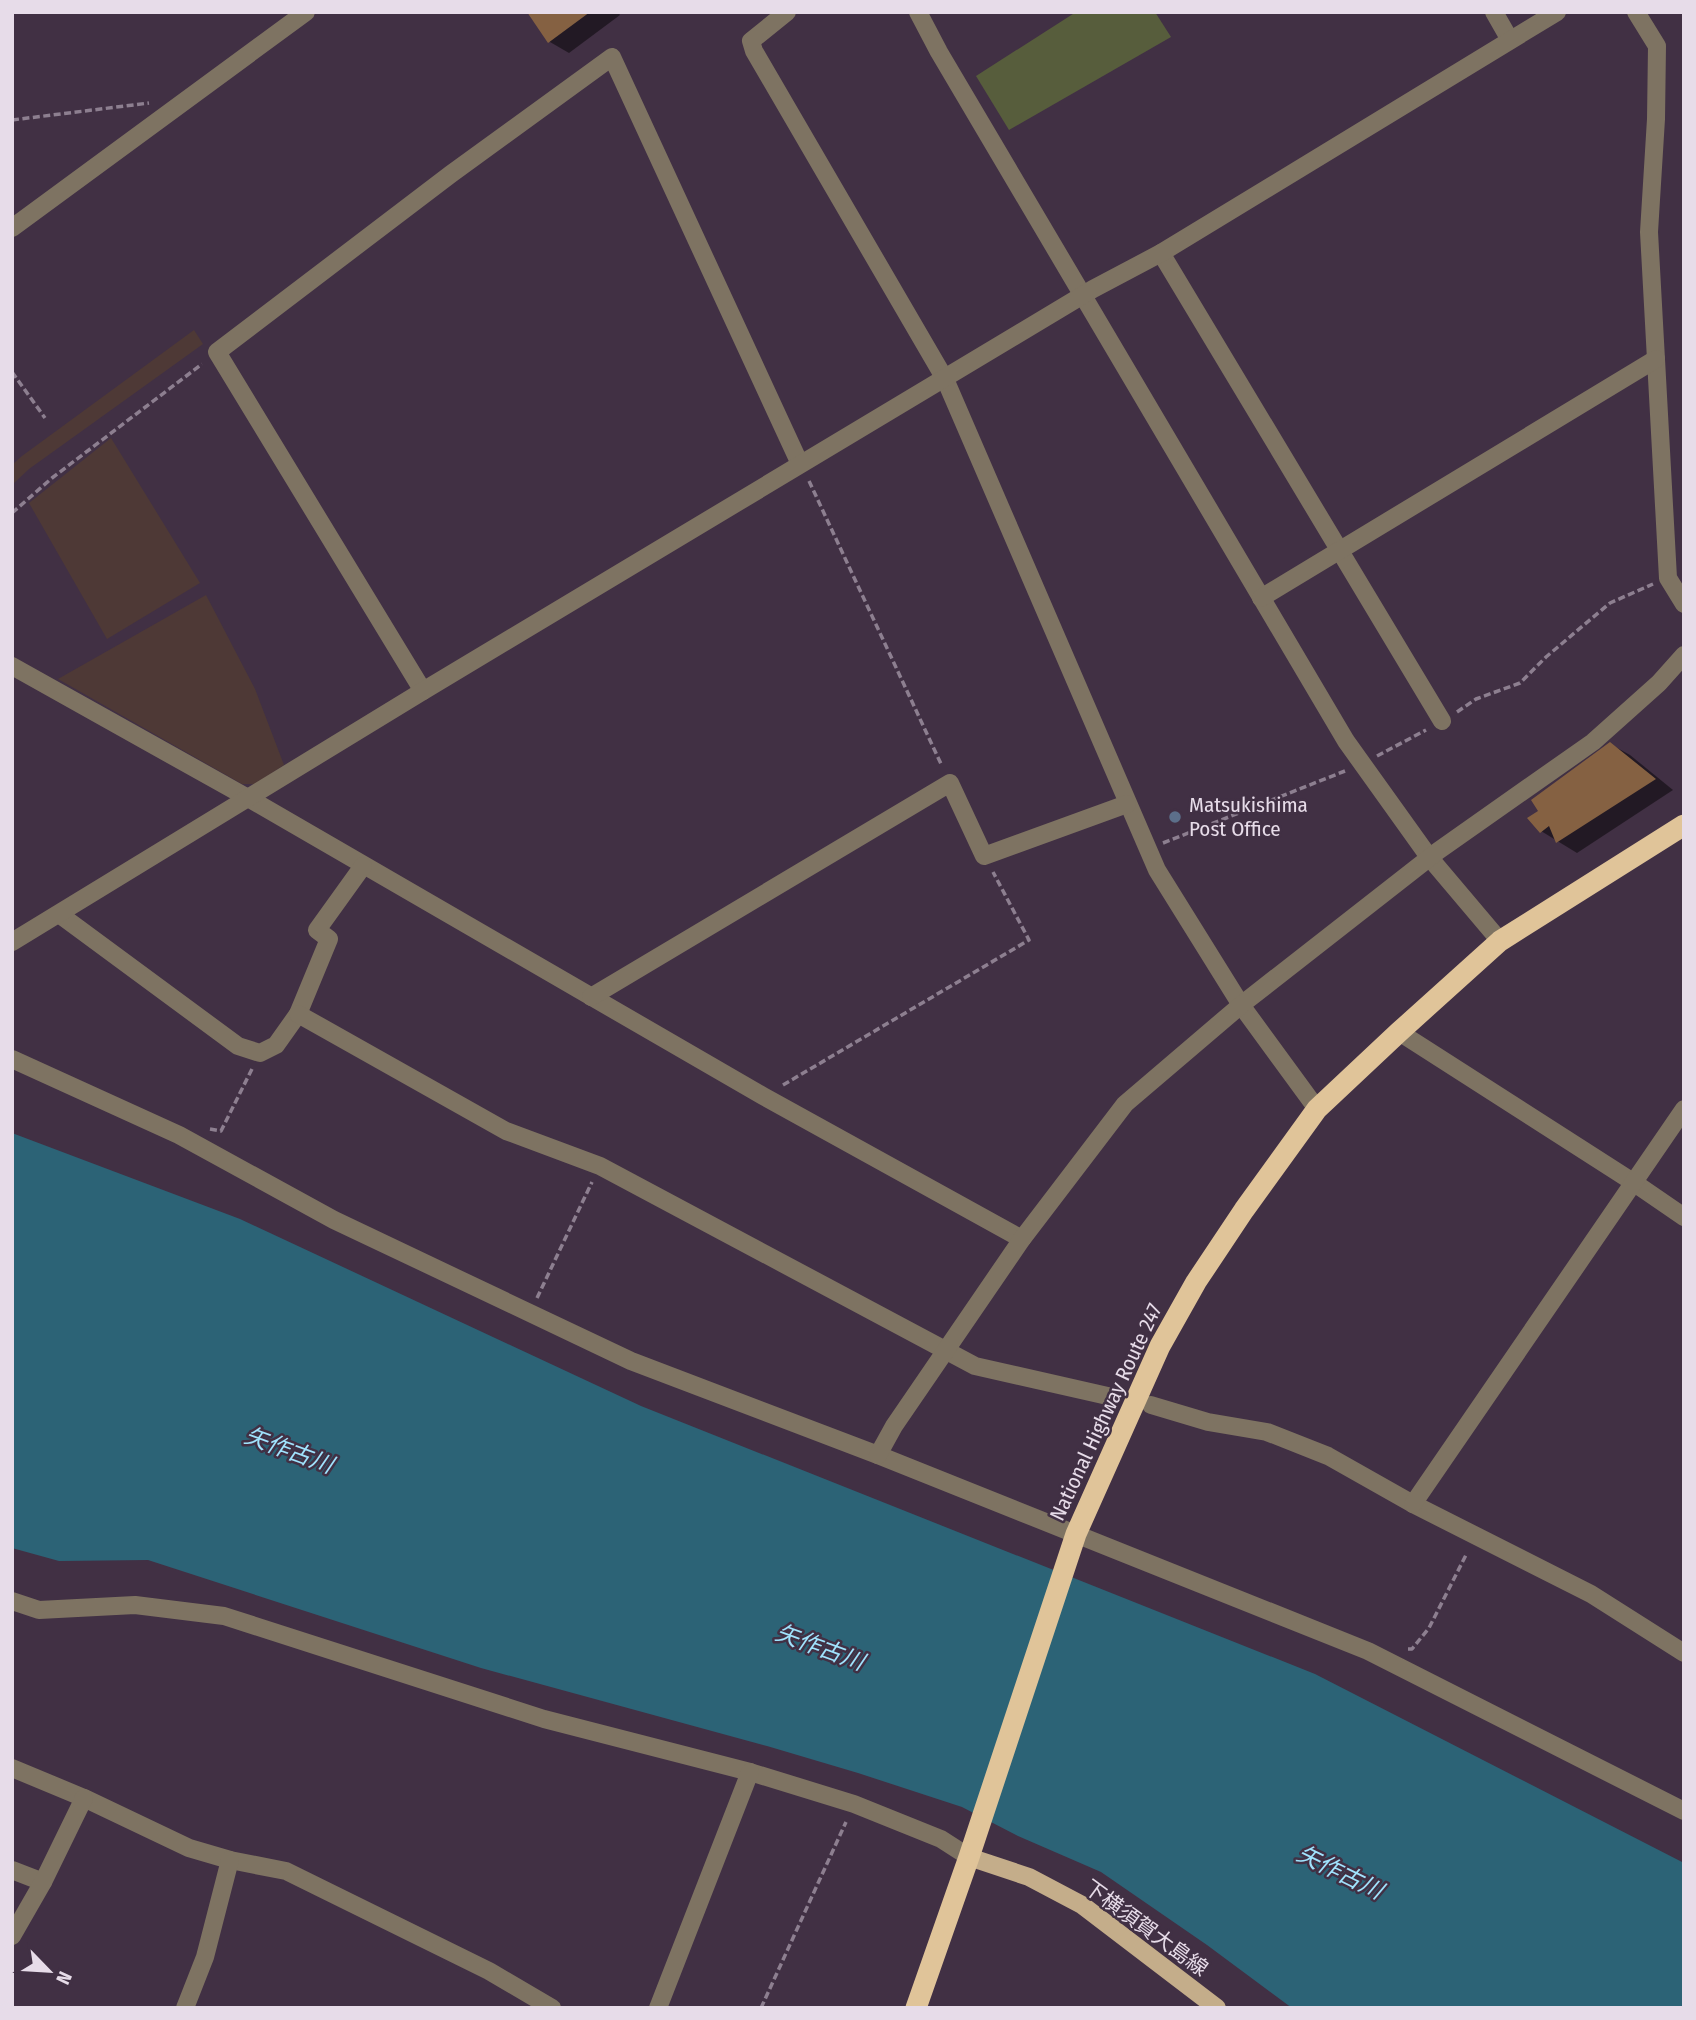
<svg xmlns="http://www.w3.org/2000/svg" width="1696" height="2020" viewBox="0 0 1696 2020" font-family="'Fira Sans Condensed','Noto Sans JP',sans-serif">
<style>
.industrial{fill:#4e3936}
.green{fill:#575d3c}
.water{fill:#2c6376}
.shadow{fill:#0007}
.building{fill:#856142}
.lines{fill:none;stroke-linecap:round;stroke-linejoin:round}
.path{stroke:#8d7f90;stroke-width:3.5;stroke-dasharray:7 3.5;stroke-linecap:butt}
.minor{stroke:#7e7362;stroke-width:18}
.major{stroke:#c4ad8a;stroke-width:18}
.highway{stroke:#e0c499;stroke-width:21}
.service-dot{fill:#5c6f8a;stroke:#413044;stroke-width:2.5}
.labels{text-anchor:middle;stroke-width:5;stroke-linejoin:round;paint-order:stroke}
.poi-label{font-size:21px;fill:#e7dce9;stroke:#413044;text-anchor:start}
.street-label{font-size:21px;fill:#e7dce9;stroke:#413044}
.water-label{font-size:23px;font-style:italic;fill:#a0e3fd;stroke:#413044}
</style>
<rect width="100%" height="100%" fill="#413044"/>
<g class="industrial">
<path d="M194,330L203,344L29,469L12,485V465L22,456Z"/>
<path d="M111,438L200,583L107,639L29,503Z"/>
<path d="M206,595L255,689L284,765L255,784H242L58,679Z"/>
</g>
<path class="green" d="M1076,12H1155L1171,37L1009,130L976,76Z"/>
<path class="water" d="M12,1133L240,1219L641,1406L1315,1674L1684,1863V2008H1292L1207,1945L1101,1872L1018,1836L962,1807L858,1773L767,1746L481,1668L148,1560L59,1561L12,1548Z"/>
<g class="shadow">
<path d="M530,12H618L620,15L569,53L550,42Z"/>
<path d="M1610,744L1630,755L1673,790L1577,853L1541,831V811Z"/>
</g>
<g class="building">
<path d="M527,12H590L548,43Z"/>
<path d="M1610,742L1656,779L1556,843L1549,826L1540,833L1527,818L1538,811L1531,800Z"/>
</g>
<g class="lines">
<g class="path">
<path d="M12,120L149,103"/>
<path d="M12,372L45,418"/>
<path d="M809,481L942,766"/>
<path d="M12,513L52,478L202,364"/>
<path d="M1457,712L1476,699L1520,683L1546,657L1610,603L1653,584"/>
<path d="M1377,756L1426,730"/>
<path d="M1163,843L1345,771"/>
<path d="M783,1085L1029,940L993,872"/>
<path d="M210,1129L221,1131L252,1069"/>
<path d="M537,1298L592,1182"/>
<path d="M1408,1649H1412L1429,1628L1467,1553"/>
<path d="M761,2008L846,1822"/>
</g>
<g class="minor">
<path d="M787,12L751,41L754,51L945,379L1157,870L1241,1005L1317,1109"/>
<path d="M918,12L939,52L1346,741L1429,857L1500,941"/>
<path d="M1494,12L1510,40"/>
<path d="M1636,12L1657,46L1656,119L1649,232L1668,578L1684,604"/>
<path d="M12,228L306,12"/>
<path d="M1161,253L1442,721"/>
<path d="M1261,598L1656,359"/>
<path d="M12,666L248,798L763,1096L1022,1239"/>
<path d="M423,691L217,352L451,174L612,57L800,464"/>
<path d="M59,914L238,1046L260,1053L276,1045L298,1014L329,939L317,930L363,866"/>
<path d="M12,942L423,691L1093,289L1161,253L1557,12"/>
<path d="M591,997L950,783L984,856L1127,804"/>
<path d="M298,1014L506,1131L600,1166L975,1366L1112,1397"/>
<path d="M1399,1032L1633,1182L1684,1217"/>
<path d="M12,1059L179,1135L334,1220L631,1361L878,1455L1368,1651L1684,1811"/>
<path d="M1151,1405L1208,1422L1267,1432L1328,1456L1413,1504L1591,1594L1684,1653"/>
<path d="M878,1455L894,1426L1022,1239L1125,1104L1241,1005L1438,851L1593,742L1659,683L1684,655"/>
<path d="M1413,1504L1684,1109"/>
<path d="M12,1601L39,1610L135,1605L224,1616L544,1719L750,1772L854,1804L941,1839L969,1857"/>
<path d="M12,1768L84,1798L189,1848L230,1860L286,1871L489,1971L552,2008"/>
<path d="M12,1870L43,1882"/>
<path d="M12,1936L43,1882L84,1798"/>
<path d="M185,2008L205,1957L230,1860"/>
<path d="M658,2008L750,1772"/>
</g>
<path class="major" d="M969,1857L1029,1877L1082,1905L1217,2008"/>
<path class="highway" d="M916,2008L969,1857L1076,1534L1160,1346L1196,1282L1244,1210L1317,1109L1399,1032L1500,941L1684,825"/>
</g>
<circle class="service-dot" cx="1175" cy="817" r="7"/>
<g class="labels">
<g class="poi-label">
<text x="1189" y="812">Matsukishima<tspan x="1189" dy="24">Post Office</tspan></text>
</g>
<g class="street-label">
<text transform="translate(1106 1412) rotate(-65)" y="7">National Highway Route 247</text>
<text transform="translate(1146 1928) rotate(36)" y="7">下横須賀大島線</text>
</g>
<g class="water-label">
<text transform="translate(289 1450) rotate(20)" y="8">矢作古川</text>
<text transform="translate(820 1647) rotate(20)" y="8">矢作古川</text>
<text transform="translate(1340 1872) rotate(26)" y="8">矢作古川</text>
</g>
</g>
<rect width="1696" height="2020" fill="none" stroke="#e7dce9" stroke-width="28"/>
<g transform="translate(49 1971) rotate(115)" stroke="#413044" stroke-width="5" paint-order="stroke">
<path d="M0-5L12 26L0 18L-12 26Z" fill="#e7dce9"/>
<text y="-10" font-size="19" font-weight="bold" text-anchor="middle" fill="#e7dce9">N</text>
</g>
</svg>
